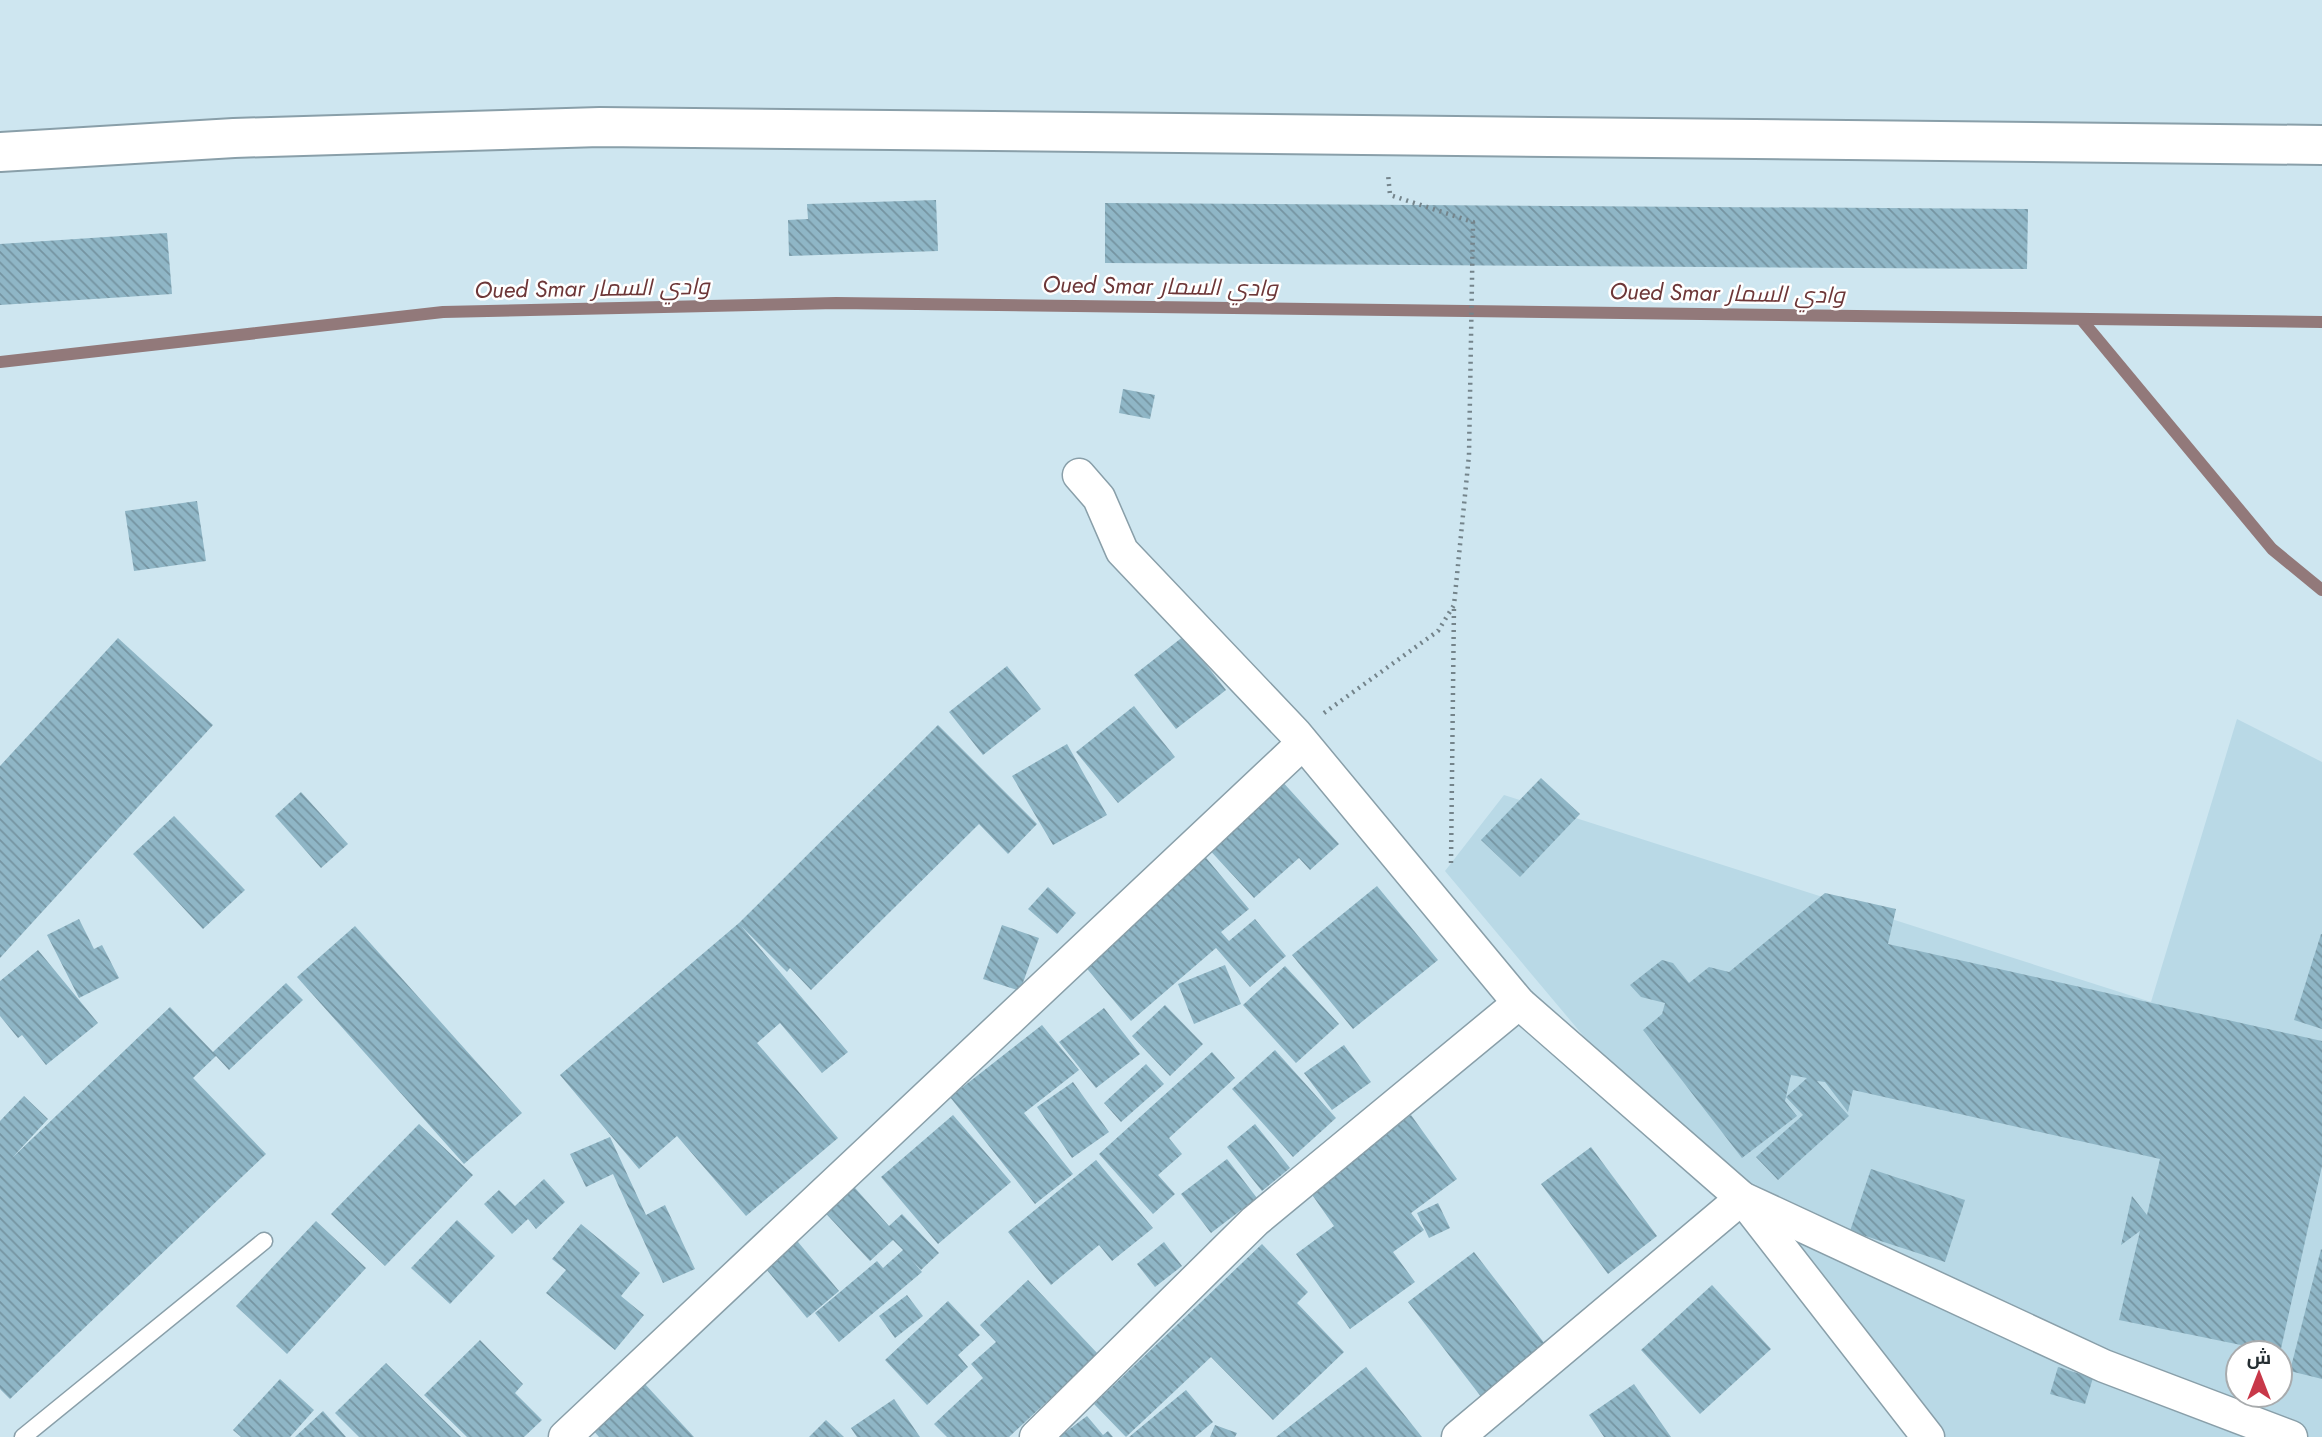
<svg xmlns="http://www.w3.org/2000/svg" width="2322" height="1437" viewBox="0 0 2322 1437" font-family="Jost,Cairo,sans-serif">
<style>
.built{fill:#b9d9e6;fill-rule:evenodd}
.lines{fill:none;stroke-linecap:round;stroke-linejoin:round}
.stream{stroke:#92797a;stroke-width:12}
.building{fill:url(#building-back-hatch)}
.service-casing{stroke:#899fa9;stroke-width:19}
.minor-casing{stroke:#899fa9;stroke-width:35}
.primary-casing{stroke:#899fa9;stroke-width:42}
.path{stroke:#74848b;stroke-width:4.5;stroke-dasharray:2 5;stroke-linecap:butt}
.service{stroke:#fff;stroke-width:16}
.minor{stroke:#fff;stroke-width:32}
.primary{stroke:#fff;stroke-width:38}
.labels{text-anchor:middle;stroke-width:5;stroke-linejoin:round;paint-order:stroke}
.water-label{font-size:23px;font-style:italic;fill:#6d3738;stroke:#fff}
</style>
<defs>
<pattern id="building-back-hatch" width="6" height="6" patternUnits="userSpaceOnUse" patternTransform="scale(1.75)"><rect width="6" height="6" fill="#8fb6c6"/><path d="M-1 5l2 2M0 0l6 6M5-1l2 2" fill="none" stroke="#7594a1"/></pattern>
</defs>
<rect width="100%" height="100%" fill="#cee6f0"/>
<path class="built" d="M2237,719L2322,762V1437H1920L1445,871L1504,795L2151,1002ZM2238,1353H2280V1395H2238Z"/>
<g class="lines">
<g class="stream">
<path d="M2081,319L2272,549L2322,590"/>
<path d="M0,362L443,312L836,303L2322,322"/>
</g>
</g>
<g class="building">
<path d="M936,200L938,251L789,256L788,220L808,219L807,204Z"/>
<path d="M1105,203L2028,209L2027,269L1105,263Z"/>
<path d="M167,233L172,294L0,305V244Z"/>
<path d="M1123,389L1155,395L1150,419L1119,413Z"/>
<path d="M197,501L206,561L134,571L125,511Z"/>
<path d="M1184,636L1226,690L1176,729L1134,675Z"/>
<path d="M118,638L213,725L0,958V766Z"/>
<path d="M1007,666L1041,709L983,755L949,712Z"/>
<path d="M1134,706L1175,757L1118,803L1076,752Z"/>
<path d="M938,725L1037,824L1008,854L979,824L811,990L790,968L787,972L741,926L848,1052L822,1073L780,1023L757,1043L838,1138L746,1216L677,1136L639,1169L560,1075L739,923Z"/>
<path d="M1067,744L1107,815L1053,845L1012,776Z"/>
<path d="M1541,778L1580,814L1520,877L1481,840Z"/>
<path d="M1280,779L1339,844L1310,870L1299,858L1254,898L1205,845Z"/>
<path d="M301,792L348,844L321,868L275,816Z"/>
<path d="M174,816L245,890L203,929L133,854Z"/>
<path d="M1202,853L1249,909L1221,932L1229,941L1255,919L1286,956L1250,987L1216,948L1131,1021L1078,958Z"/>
<path d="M1377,886L1438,960L1353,1029L1292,955Z"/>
<path d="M1048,887L1076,913L1057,934L1028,909Z"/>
<path d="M1825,893L1896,909L1888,944L2322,1041V1166L2280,1353L2119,1320L2140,1231L2121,1245L2132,1196L2147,1215L2160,1159L1853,1090L1848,1112L1825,1082L1817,1081L1849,1116L1778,1180L1756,1157L1803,1115L1786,1097L1807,1078L1791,1075L1785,1101L1797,1116L1742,1158L1643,1030L1662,1014L1665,1003L1641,997L1630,985L1662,960L1673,963L1689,983L1709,967L1729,972Z"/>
<path d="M79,919L94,949L102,945L119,978L79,998L47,935Z"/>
<path d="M1002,925L1039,938L1020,991L983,979Z"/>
<path d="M355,926L522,1113L464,1164L297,977Z"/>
<path d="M2321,934H2322V1029L2294,1020Z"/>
<path d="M38,950L98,1023L46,1065L22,1035L18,1038L0,1016V981Z"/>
<path d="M1225,965L1241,1004L1194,1024L1178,984Z"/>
<path d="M1285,966L1339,1024L1296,1063L1243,1005Z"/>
<path d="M286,983L303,1000L229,1070L216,1056L193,1078L266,1154L10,1399L0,1389V1121L24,1096L48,1119L12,1158L170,1007L213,1052Z"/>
<path d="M1165,1005L1203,1044L1170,1076L1132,1036Z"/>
<path d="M1104,1008L1140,1054L1096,1088L1059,1042Z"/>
<path d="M1042,1025L1079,1070L1024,1113L1073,1174L1035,1204L950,1097Z"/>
<path d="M1344,1045L1371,1082L1332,1110L1304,1073Z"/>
<path d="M1275,1050L1336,1118L1293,1157L1232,1089Z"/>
<path d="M1212,1052L1235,1078L1169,1138L1182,1154L1158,1175L1175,1194L1153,1214L1099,1154Z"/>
<path d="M1146,1064L1164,1084L1121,1122L1104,1103Z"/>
<path d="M1073,1082L1109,1132L1072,1158L1037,1107Z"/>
<path d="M953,1115L1011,1182L938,1244L881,1177Z"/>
<path d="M1411,1115L1457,1179L1411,1213L1424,1230L1393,1252L1415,1282L1350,1329L1296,1254L1334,1226L1308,1189Z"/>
<path d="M419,1124L473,1175L385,1266L331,1214Z"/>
<path d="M1255,1124L1290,1168L1262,1191L1227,1147Z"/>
<path d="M610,1137L646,1215L665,1205L695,1269L663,1283L613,1174L586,1187L570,1154Z"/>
<path d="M1591,1147L1657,1236L1608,1274L1541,1184Z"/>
<path d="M1227,1159L1257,1198L1211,1233L1181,1194Z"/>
<path d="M1096,1160L1153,1228L1112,1261L1099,1245L1051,1285L1008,1232Z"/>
<path d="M1871,1169L1965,1200L1945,1262L1850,1231Z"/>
<path d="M544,1179L565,1202L536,1229L528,1219L512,1234L484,1204L499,1190L515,1206Z"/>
<path d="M847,1179L889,1226L902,1214L939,1253L921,1270L911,1259L922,1272L839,1342L815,1313L877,1261L883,1268L903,1250L893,1240L870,1261L818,1205Z"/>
<path d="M1438,1203L1450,1228L1429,1238L1417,1213Z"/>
<path d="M457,1220L495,1256L450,1304L411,1268Z"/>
<path d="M316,1221L366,1268L287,1354L236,1306Z"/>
<path d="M581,1224L640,1273L621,1296L644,1315L615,1350L546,1293L566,1270L552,1259Z"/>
<path d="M793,1236L839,1291L807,1318L761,1263Z"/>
<path d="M1164,1242L1182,1266L1155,1287L1137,1264Z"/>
<path d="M1262,1244L1308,1292L1297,1303L1344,1352L1273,1420L1211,1357L1126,1437L1094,1404Z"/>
<path d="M2321,1249L2322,1250V1379L2290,1371Z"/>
<path d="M1474,1252L1548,1348L1482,1398L1408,1302Z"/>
<path d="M1028,1280L1098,1354L1009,1437H947L934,1424L983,1378L971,1364L996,1342L980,1325Z"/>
<path d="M1712,1285L1771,1349L1700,1414L1641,1350Z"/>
<path d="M907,1295L923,1316L895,1338L879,1316Z"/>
<path d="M948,1301L980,1335L958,1355L968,1367L927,1405L885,1360Z"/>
<path d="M480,1340L523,1384L515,1393L542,1420L524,1437H467L424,1395Z"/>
<path d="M386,1363L461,1437H359L335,1413Z"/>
<path d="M1366,1367L1422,1437H1276Z"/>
<path d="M2058,1367L2093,1378L2085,1404L2050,1394Z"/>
<path d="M280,1379L314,1410L290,1437H241L233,1430Z"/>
<path d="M644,1383L694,1437H599L593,1430Z"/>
<path d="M1634,1384L1671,1437H1604L1589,1415Z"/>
<path d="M1186,1390L1213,1422L1195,1437H1129Z"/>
<path d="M894,1399L920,1437H857L851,1428Z"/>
<path d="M323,1411L346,1437H295Z"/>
<path d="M1087,1416L1103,1435L1108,1431L1113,1437H1059Z"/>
<path d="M826,1420L844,1437H809Z"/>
<path d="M1215,1425L1237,1433L1235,1437H1210Z"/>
</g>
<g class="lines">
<g class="service-casing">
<path id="service" d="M23,1437L264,1241"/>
</g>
<g class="minor-casing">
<g id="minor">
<path d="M1079,475L1099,498L1122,551L1295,733L1519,1003L1742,1198L1928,1437"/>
<path d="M565,1437L1302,744"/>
<path d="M1036,1437L1255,1221L1519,1003"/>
<path d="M1458,1437L1742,1198L2104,1366L2291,1437"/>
</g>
</g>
<g class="primary-casing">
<path id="primary" d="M0,152L234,138L600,127L2322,145"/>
</g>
<g class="path">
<path d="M1324,713L1438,631L1454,605L1469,455L1473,222L1390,195L1388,174"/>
<path d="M1451,863L1454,605"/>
</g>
<use href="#service" class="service"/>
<use href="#minor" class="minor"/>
<use href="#primary" class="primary"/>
</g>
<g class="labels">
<g class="water-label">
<text transform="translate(1160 286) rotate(1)" y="8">Oued Smar وادي السمار</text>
<text transform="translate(592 288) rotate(-1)" y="8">Oued Smar وادي السمار</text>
<text transform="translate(1727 293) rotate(1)" y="8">Oued Smar وادي السمار</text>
</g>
</g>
<g transform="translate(2259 1374)"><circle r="33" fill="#ffffff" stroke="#a8abad" stroke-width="2"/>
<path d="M0-5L12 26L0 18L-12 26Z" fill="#c83849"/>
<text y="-10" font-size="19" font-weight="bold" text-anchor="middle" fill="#252e32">ش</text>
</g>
</svg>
